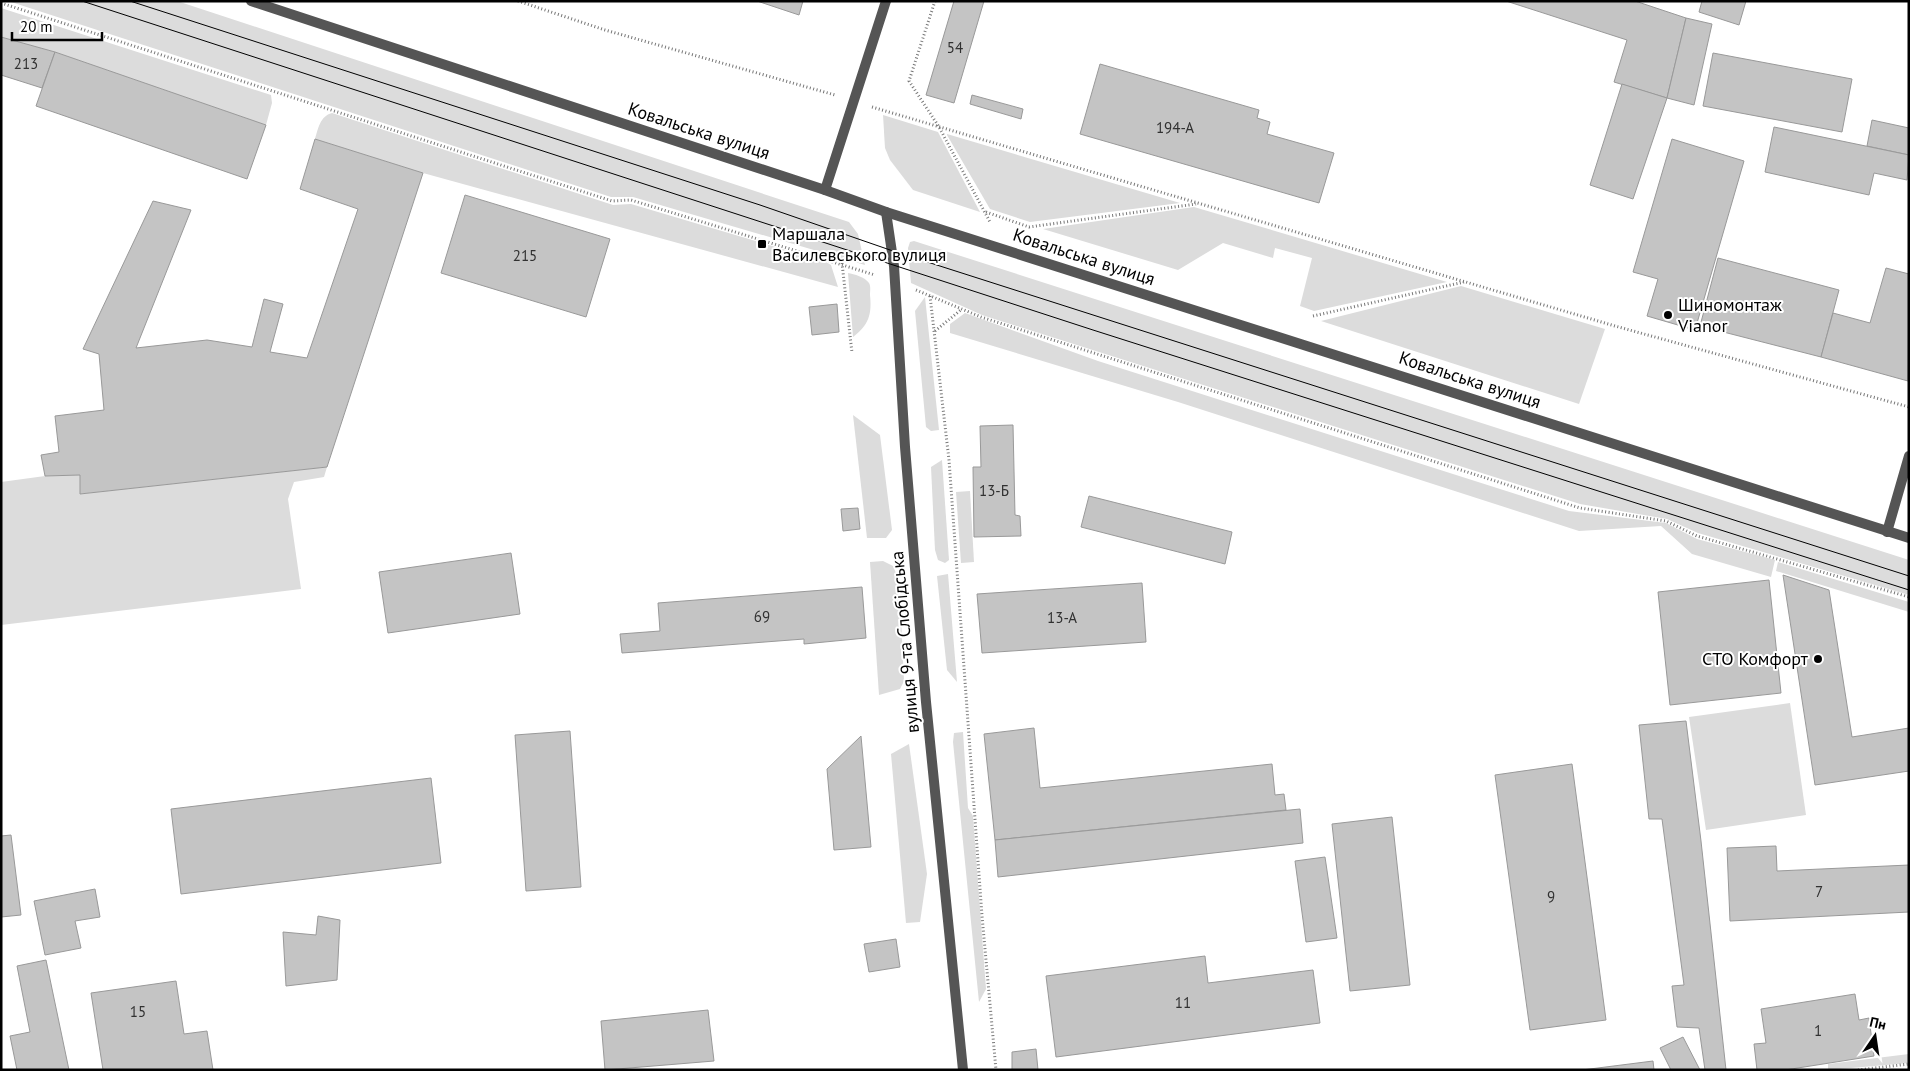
<svg xmlns="http://www.w3.org/2000/svg" width="1910" height="1071" viewBox="0 0 1910 1071" font-family="'PT Sans',sans-serif">
<style>
.green{fill:#dcdcdc}
.building{fill:#c4c4c4;stroke:#999}
.lines{fill:none;stroke-linecap:round;stroke-linejoin:round}
.path{stroke:#777;stroke-width:3;stroke-dasharray:1 2.5;stroke-linecap:butt}
.minor{stroke:#555;stroke-width:10}
.tertiary{stroke:#555;stroke-width:10}
.tram{stroke:#000;stroke-width:1}
.poi-dot{fill:#000;stroke:#fff;stroke-width:2}
.labels{text-anchor:middle;stroke-width:4;stroke-linejoin:round;paint-order:stroke}
.number-label{font-size:15px;fill:#313131}
.street-label{font-size:18px;fill:#000;stroke:#fff}
.poi-label{font-size:18px;fill:#000;stroke:#fff;text-anchor:start}
</style>
<rect width="100%" height="100%" fill="#fff"/>
<g class="green">
<path d="M8,1H177L849,222L858,234L865,265L633,197H611Z"/>
<path d="M1,8L271,95L272,103L266,125L55,52L1,37Z"/>
<path d="M332,113L613,205L631,204L826,262L831,265L838,287L423,173L315,139C318,129 320,116 332,113Z"/>
<path d="M883,115L938,132L980,212L913,190L890,160L885,148Z"/>
<path d="M947,135V134L1180,203L1030,222L990,209Z"/>
<path d="M1194,207L1447,282L1314,311L1300,306L1312,258L1275,248L1273,258L1223,243L1178,270L1043,229Z"/>
<path d="M914,241L1909,560V595L1698,533L1667,519L1580,504L982,315L911,283L908,248L910,242Z"/>
<path d="M848,273C854,274 865,277 869,283C871,286 870,292 870,295C872,314 869,325 853,337Z"/>
<path d="M1461,286L1605,329L1579,404L1321,321Z"/>
<path d="M925,297L939,430L931,431L926,427L915,311Z"/>
<path d="M965,313L1098,361L1569,511L1666,523L1697,539L1775,560L1771,577L1692,554L1661,526L1579,531L1178,402L950,333V324Z"/>
<path d="M853,415L880,435L892,530L886,538H867Z"/>
<path d="M942,460L949,560L945,563L938,560L935,550L931,467Z"/>
<path d="M327,467L324,477L294,482L288,499L301,589L1,625V482L45,476L80,475V494Z"/>
<path d="M970,491L974,562L961,563L956,492Z"/>
<path d="M883,561L893,566L896,573L901,617L904,681L900,689L879,695L870,562Z"/>
<path d="M1778,562L1909,602V612L1776,571Z"/>
<path d="M948,574L957,682L947,670L937,576Z"/>
<path d="M1790,703L1806,815L1706,830L1689,717Z"/>
<path d="M963,732L968,808L973,816L986,989L979,1002L953,742L954,733Z"/>
<path d="M909,744L927,874L920,922L906,923L891,754Z"/>
<path d="M1909,1054V1063L1828,1070V1064Z"/>
</g>
<g class="building">
<path d="M757,1H803L799,15Z"/>
<path d="M954,1H984L954,103L926,95Z"/>
<path d="M1506,1H1635L1686,18L1667,98L1614,82L1627,40Z"/>
<path d="M1702,1H1746L1739,25L1699,12Z"/>
<path d="M1686,18L1712,24L1694,105L1667,98Z"/>
<path d="M1,37L55,52L42,88L1,75Z"/>
<path d="M55,52L266,125L247,179L36,106Z"/>
<path d="M1713,53L1852,79L1842,132L1703,106Z"/>
<path d="M1100,64L1259,110L1257,118L1270,122L1267,134L1334,153L1319,203L1080,134Z"/>
<path d="M1622,84L1667,98L1633,199L1590,185Z"/>
<path d="M972,95L1023,109L1021,119L970,104Z"/>
<path d="M1872,120L1909,128V155L1867,146Z"/>
<path d="M1774,127L1909,155L1907,180L1874,173L1869,195L1765,172Z"/>
<path d="M315,139L423,173L327,467L80,494V475L45,476L41,455L59,452L55,416L104,410L99,354L83,349L153,201L191,210L136,348L207,340L252,347L264,299L283,304L270,352L307,358L358,209L300,189Z"/>
<path d="M1672,139L1744,161L1695,330L1647,316L1658,279L1633,272Z"/>
<path d="M465,195L610,239L586,317L441,273Z"/>
<path d="M1718,258L1839,290L1821,357L1700,326Z"/>
<path d="M1886,268L1909,274L1908,381L1821,357L1833,313L1870,323Z"/>
<path d="M837,304L839,332L812,335L809,307Z"/>
<path d="M1013,425L1015,515L1020,516L1021,536L974,537L973,467H981L980,426Z"/>
<path d="M1089,496L1232,532L1225,564L1081,527Z"/>
<path d="M858,508L860,529L843,531L841,509Z"/>
<path d="M511,553L520,614L388,633L379,572Z"/>
<path d="M1783,575L1829,590L1852,737L1909,728V771L1815,785Z"/>
<path d="M1769,580L1781,693L1670,705L1658,592Z"/>
<path d="M1142,583L1146,642L982,653L977,594Z"/>
<path d="M862,587L866,638L804,644V639L622,653L620,634L660,631L658,603Z"/>
<path d="M1686,721L1701,841L1726,1070H1705L1699,1028L1677,1027L1672,986L1684,985L1662,819H1649L1639,725Z"/>
<path d="M1034,728L1040,788L1272,764L1275,795L1284,794L1286,810L995,840L984,734Z"/>
<path d="M570,731L581,887L526,891L515,735Z"/>
<path d="M861,736L871,847L834,850L827,769Z"/>
<path d="M1572,764L1606,1020L1530,1030L1495,775Z"/>
<path d="M431,778L441,863L181,894L171,809Z"/>
<path d="M1300,809L1303,843L998,877L995,840Z"/>
<path d="M1392,817L1410,985L1350,991L1332,824Z"/>
<path d="M11,835L21,915L1,917V836Z"/>
<path d="M1776,846L1777,871L1909,865V912L1730,921L1727,848Z"/>
<path d="M1325,857L1337,938L1306,942L1295,861Z"/>
<path d="M95,889L100,917L75,921L81,948L45,955L34,901Z"/>
<path d="M318,916L340,920L337,980L286,986L283,932L316,935Z"/>
<path d="M896,939L900,967L869,972L864,944Z"/>
<path d="M1205,956L1208,983L1313,970L1320,1023L1056,1057L1046,976Z"/>
<path d="M46,960L69,1070H17L10,1036L30,1032L17,966Z"/>
<path d="M176,981L184,1034L207,1031L213,1070H103L91,993Z"/>
<path d="M1855,994L1859,1020L1869,1018L1874,1056L1785,1070H1757L1754,1044L1766,1043L1761,1009Z"/>
<path d="M708,1010L714,1061L605,1070L601,1021Z"/>
<path d="M1683,1037L1700,1070H1671L1660,1048Z"/>
<path d="M1036,1049L1038,1070H1012V1052Z"/>
<path d="M1653,1061L1654,1070H1582Z"/>
</g>
<g class="lines">
<g class="path">
<path d="M518,1L605,30L835,95"/>
<path d="M935,1L909,81L939,127L990,222"/>
<path d="M1,3L612,201L631,200L875,275"/>
<path d="M872,107L1615,326L1909,407"/>
<path d="M986,212L1029,227L1196,204"/>
<path d="M842,263L852,353"/>
<path d="M916,290L981,317L1580,508L1666,521L1697,536L1909,597"/>
<path d="M930,296L949,460L982,916L996,1070"/>
<path d="M1313,316L1464,282"/>
<path d="M935,331L962,309"/>
<path d="M1858,1070L1909,1064"/>
</g>
<g class="minor">
<path d="M825,190L886,1"/>
<path d="M886,212L894,266L905,447L926,702L963,1070"/>
<path d="M1887,532L1909,456"/>
</g>
<path class="tertiary" d="M251,1L825,190L886,212L1909,538"/>
<g class="tram">
<path d="M82,1L1093,330L1909,590"/>
<path d="M130,1L760,205L893,251L1909,576"/>
</g>
</g>
<g class="poi-dot">
<rect x="757" y="239" width="10" height="10" rx="2.5"/>
<circle cx="1668" cy="315" r="5"/>
<circle cx="1818" cy="659" r="5"/>
</g>
<g class="labels">
<g class="number-label">
<text x="955" y="53">54</text>
<text x="26" y="69">213</text>
<text x="1175" y="133">194-А</text>
<text x="525" y="261">215</text>
<text x="994" y="496">13-Б</text>
<text x="762" y="622">69</text>
<text x="1062" y="623">13-А</text>
<text x="1819" y="897">7</text>
<text x="1551" y="902">9</text>
<text x="1183" y="1008">11</text>
<text x="138" y="1017">15</text>
<text x="1818" y="1036">1</text>
</g>
<g class="street-label">
<text transform="translate(699 131) rotate(18)" y="6">Ковальська вулиця</text>
<text transform="translate(1084 257) rotate(18)" y="6">Ковальська вулиця</text>
<text transform="translate(1470 380) rotate(18)" y="6">Ковальська вулиця</text>
<text transform="translate(905 642) rotate(-95)" y="6">вулиця 9-та Слобідська</text>
</g>
<g class="poi-label">
<text x="772" y="240">Маршала<tspan x="772" dy="21">Василевського вулиця</tspan></text>
<text x="1678" y="311">Шиномонтаж<tspan x="1678" dy="21">Vianor</tspan></text>
<text x="1808" y="665" text-anchor="end">СТО Комфорт</text>
</g>
</g>
<rect width="1910" height="1071" fill="none" stroke="#000000" stroke-width="5"/>
<g transform="translate(1875 1036) rotate(13)" stroke="#ffffff" stroke-width="4" paint-order="stroke">
<path d="M0-4L9 19L0 12L-9 19Z" fill="#000000"/>
<text y="-8" font-size="14" font-weight="bold" text-anchor="middle" fill="#000000">Пн</text>
</g>
<path d="M12 32v8h90v-8" fill="none" stroke="#000000" stroke-width="2.5"/>
<text x="20" y="32" font-size="15" fill="#000000" stroke="#ffffff" stroke-width="4" paint-order="stroke">20 m</text>
</svg>
